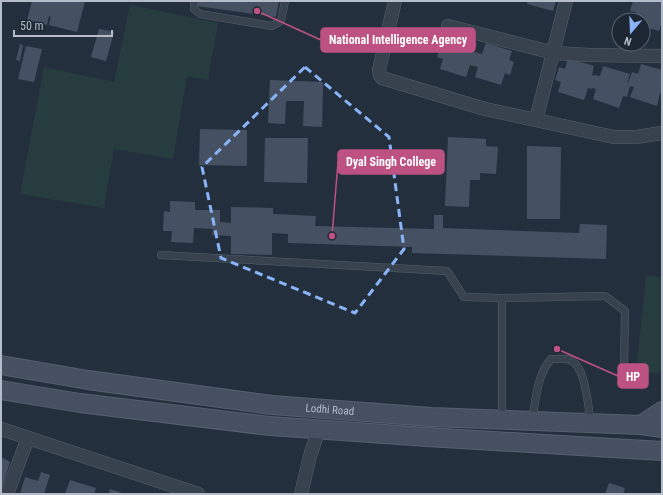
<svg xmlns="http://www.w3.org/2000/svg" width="663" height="495" viewBox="0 0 663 495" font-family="'Roboto Condensed',sans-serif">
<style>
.green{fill:#263c3f}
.building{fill:#455162}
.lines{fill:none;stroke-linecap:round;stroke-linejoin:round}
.service-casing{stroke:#565f6c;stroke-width:8}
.minor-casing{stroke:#565f6c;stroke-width:14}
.secondary-casing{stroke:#565f6c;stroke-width:20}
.service{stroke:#38414e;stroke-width:7}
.minor{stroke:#38414e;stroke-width:13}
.secondary{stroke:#465061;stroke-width:18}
.marked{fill:none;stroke:#8ab4f8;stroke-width:3;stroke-dasharray:8 5;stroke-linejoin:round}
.labels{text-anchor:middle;stroke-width:3;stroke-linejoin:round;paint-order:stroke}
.street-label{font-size:11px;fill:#b4bcc9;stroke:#1d2633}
.leader{fill:none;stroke:#bd5182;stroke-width:1.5}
.callout-dot{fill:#bd5182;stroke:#1d2633;stroke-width:1.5}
.callout{fill:#bd5182;stroke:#bd5182;stroke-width:1.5}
.callout-label{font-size:12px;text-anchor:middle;font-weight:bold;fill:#fff}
</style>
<rect width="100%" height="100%" fill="#242f3e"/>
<g class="green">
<path d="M130,5L218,23L208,80L187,76L173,159L114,149L104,208L20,194L44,67L114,82Z"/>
<path d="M646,276L662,277V373L636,372Z"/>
</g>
<g class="building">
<path d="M32,1H85L77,32L49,25L51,17L49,16L47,25L27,20Z"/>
<path d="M197,1H279L276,17L196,6Z"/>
<path d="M528,1H556L553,11L527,4Z"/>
<path d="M633,1H662V22L659,31L643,26V20H634L636,12L630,11Z"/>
<path d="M99,29L114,32L106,61L91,57Z"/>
<path d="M451,35L477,43L474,52L482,54L486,43L512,51L509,60L514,62L510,75L505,73L501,85L475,77L478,67L470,65L466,77L440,69L443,59L437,57L441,44L447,46Z"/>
<path d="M20,44L23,45L20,61L16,60Z"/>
<path d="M26,46L42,49L34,82L18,79Z"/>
<path d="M568,58L594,66L592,75L594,76V75L600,76L603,66L630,74L627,83H628L632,72L638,74L641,64L662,70V94L660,93L657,106L630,97L634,87L630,86L627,97L623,96L619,108L593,99L596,89L592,88V89L588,88L584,100L558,92L561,82L555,80L559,67L565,69Z"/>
<path d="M270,80L323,82L322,127L303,126L304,101H286L285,124L268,123Z"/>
<path d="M200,129L247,130V166L199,165Z"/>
<path d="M448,137L486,139V146L498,147L496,174L480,173V180H470L469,207L445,206Z"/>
<path d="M265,138H308L307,183L264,182Z"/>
<path d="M527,146L561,147L560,219H527Z"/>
<path d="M170,201L195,202V210H220V222L231,223V207L273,208V214L316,216L315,226L434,229V215H443V228L579,233L580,224L607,225L606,259L412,253V247L288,243V234L272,233V255L231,254V236L212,235L213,229L194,228L193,243L171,242L172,231H163L164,211L170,212Z"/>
<path d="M1,457L10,462L1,491Z"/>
<path d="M41,472L50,475L44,494H20L25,477L38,481Z"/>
<path d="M70,480L96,488L94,494H65Z"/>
<path d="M609,483L625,488L623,494H605Z"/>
<path d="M110,489L125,494H109Z"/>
</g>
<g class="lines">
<g class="service-casing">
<g id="service">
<path d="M194,1V9L200,14L272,26L281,21L285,1"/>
<path d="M161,255L447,271L464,297L502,298L605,296L625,311L624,369"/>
<path d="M502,419V298"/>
<path d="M532,420C536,399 537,375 551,359C557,359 565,358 570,360C586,366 588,407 591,423"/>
</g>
</g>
<g class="minor-casing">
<g id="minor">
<path d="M395,1L379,70L380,75L382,78L485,109L614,137H636L662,133"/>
<path d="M448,26L554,53L590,55L662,56"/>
<path d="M536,120L566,1"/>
<path d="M1,429L198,494"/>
<path d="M7,494L28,438"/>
<path d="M301,494L310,456L319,429"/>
</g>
</g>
<g class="secondary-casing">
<g id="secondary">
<path id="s1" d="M1,365L88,380L272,405L431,417L641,425L662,428"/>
<path d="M1,390L80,403L270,426L427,437L662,451"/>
<path d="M641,425L662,411"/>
</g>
</g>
<use href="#service" class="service"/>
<use href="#minor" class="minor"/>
<use href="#secondary" class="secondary"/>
</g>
<path class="marked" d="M305,67L389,137L404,249L355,313L221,258L202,167Z"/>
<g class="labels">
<g class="street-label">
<text dy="4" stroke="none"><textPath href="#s1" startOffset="332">Lodhi Road</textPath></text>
</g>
</g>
<path class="leader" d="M257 11L321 40M332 236L338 162M557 349L618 376"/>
<g class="callout-dot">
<circle cx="257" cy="11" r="4"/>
<circle cx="332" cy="236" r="4"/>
<circle cx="557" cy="349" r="4"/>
</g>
<g class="callout">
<rect x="321" y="28" width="154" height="24" rx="4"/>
<rect x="338" y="150" width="106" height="24" rx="4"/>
<rect x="618" y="364" width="30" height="24" rx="4"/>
</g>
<g class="callout-label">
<text x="398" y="44">National Intelligence Agency</text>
<text x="391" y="166">Dyal Singh College</text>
<text x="633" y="381">HP</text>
</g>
<rect width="663" height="495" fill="none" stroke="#b4bcc9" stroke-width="4"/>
<g transform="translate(631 32) rotate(199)"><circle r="19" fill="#1d2633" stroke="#59626f"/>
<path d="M0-3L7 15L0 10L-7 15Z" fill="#8ab4f8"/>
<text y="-6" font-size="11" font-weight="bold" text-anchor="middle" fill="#b4bcc9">N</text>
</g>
<path d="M14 30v6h98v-6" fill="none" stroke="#b4bcc9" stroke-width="2"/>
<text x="20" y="30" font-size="12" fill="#b4bcc9" stroke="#1d2633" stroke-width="3" paint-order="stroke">50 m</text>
</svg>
